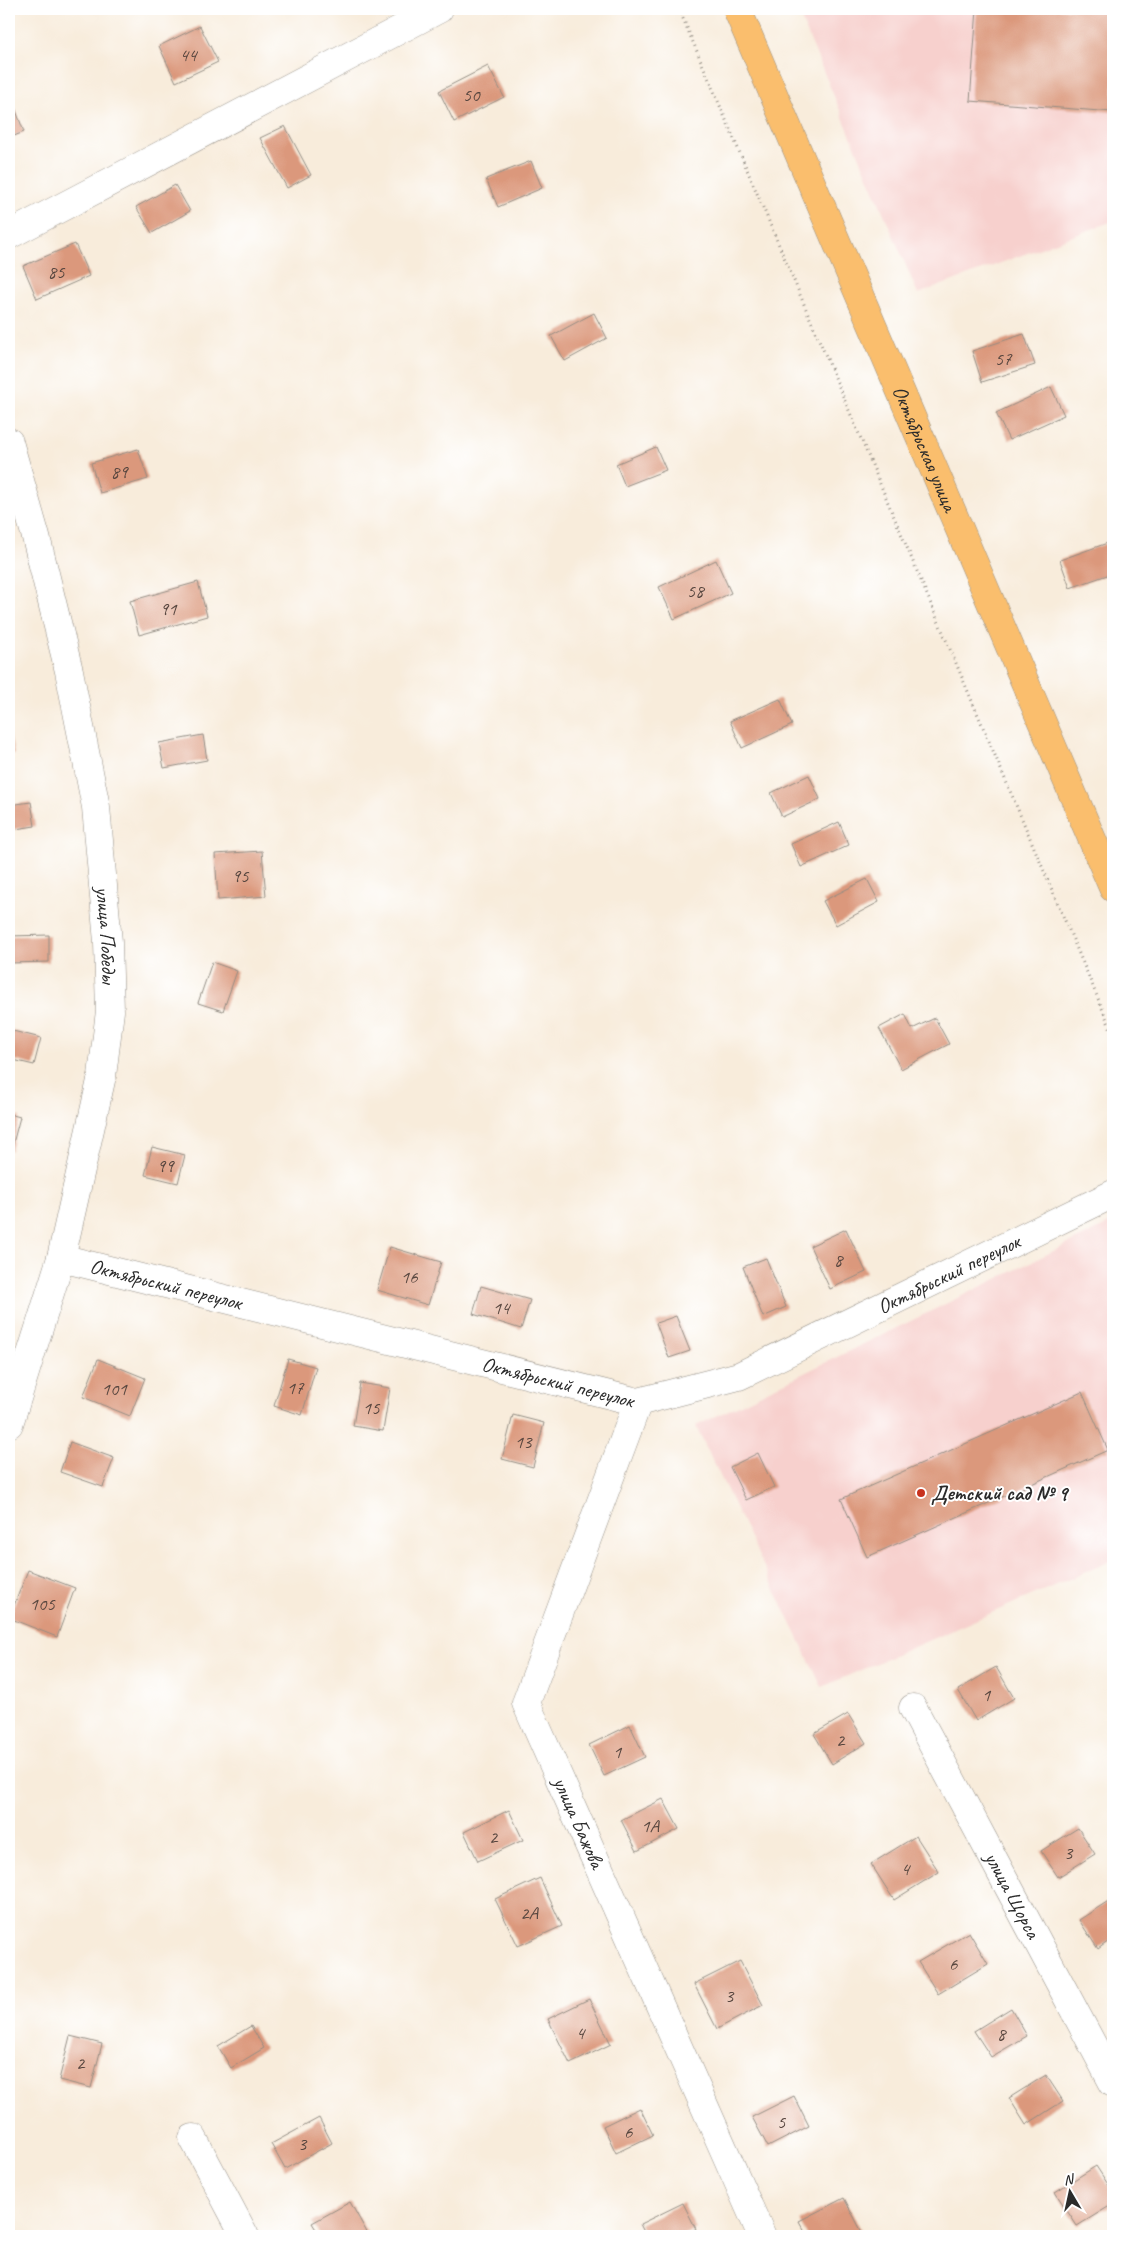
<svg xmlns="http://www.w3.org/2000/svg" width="1122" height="2245" viewBox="0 0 1122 2245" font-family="Caveat,sans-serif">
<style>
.built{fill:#f7d0cd}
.building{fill:#db987b}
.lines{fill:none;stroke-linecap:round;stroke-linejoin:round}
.minor-casing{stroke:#928c83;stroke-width:29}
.major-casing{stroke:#928c83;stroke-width:29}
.path{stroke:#928c83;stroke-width:3;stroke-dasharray:1 4;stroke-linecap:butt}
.minor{stroke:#fff;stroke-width:28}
.major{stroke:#fabe6d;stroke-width:28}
.poi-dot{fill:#c8321e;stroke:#fff;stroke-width:2}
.labels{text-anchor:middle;stroke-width:4;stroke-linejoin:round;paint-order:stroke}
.number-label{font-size:19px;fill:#57463f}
.street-label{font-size:21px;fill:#2b2b2b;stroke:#fff}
.poi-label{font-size:21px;font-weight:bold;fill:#2b2b2b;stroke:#fff;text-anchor:start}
</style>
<rect width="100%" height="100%" fill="#fff"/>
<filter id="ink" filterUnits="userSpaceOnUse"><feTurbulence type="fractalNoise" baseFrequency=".02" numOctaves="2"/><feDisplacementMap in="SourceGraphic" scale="10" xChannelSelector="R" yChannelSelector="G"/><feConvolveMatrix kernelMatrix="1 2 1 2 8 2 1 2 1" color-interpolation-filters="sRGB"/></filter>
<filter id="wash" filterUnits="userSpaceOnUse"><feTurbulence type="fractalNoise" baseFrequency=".0096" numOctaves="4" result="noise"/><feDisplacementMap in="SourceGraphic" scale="20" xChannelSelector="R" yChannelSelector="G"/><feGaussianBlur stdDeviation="1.12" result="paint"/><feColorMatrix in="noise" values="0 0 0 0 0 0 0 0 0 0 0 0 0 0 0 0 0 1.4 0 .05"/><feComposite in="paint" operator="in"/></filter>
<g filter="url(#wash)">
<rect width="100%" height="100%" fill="#f8ecdb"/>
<g class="built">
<path d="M797,9H1113V221L918,294Z"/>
<path d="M1113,1222V1560L822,1687L696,1426Z"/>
</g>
<g id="blocks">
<g class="building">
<path d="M977,9H1113V112L970,101Z"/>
<path d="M200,26L218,62L176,82L159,46Z"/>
<path d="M488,66L504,97L454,122L439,91Z"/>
<path d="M15,108L24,132L9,138V111Z"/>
<path d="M285,126L311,175L287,188L260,138Z"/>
<path d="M531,161L542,188L498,207L486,179Z"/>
<path d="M175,185L190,211L152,233L136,207Z"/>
<path d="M75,244L89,276L37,299L23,266Z"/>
<path d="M594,313L607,338L565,361L551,336Z"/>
<path d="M1024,334L1035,365L982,382L972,351Z"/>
<path d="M1051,387L1064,415L1009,440L996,413Z"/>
<path d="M656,447L666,470L625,486L616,464Z"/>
<path d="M138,449L148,479L100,493L91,463Z"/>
<path d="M1113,541V573L1070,588L1060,560Z"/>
<path d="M716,560L731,593L674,619L659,587Z"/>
<path d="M198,582L207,616L139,635L130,601Z"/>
<path d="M780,699L792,725L742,748L730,721Z"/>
<path d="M9,730L14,754H9Z"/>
<path d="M203,735L207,760L164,768L159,743Z"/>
<path d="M809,775L820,799L782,817L771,793Z"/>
<path d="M31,802L35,826L9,830V805Z"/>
<path d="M839,822L849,845L801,867L791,844Z"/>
<path d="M262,851L266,896L218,900L215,854Z"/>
<path d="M867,879L879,902L836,925L823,901Z"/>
<path d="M49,935V962L9,963V936Z"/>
<path d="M212,962L237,971L223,1011L198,1003Z"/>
<path d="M905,1014L912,1029L935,1018L949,1044L901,1069L879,1028Z"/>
<path d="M9,1030L41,1038L34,1065L9,1059Z"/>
<path d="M9,1114L20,1117L11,1151L9,1150Z"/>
<path d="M152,1147L185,1155L178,1183L145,1175Z"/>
<path d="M846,1229L866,1272L830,1289L810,1246Z"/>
<path d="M390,1247L441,1262L428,1305L377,1290Z"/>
<path d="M766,1258L786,1307L763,1317L743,1267Z"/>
<path d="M481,1286L530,1300L521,1329L473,1314Z"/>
<path d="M676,1316L690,1351L669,1358L656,1323Z"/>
<path d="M98,1359L145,1378L130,1416L83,1397Z"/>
<path d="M288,1359L316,1367L302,1415L274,1406Z"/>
<path d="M360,1383L390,1388L383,1431L353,1426Z"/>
<path d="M1082,1392L1108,1450L867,1557L841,1499Z"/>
<path d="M513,1415L544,1423L533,1467L502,1459Z"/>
<path d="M70,1442L114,1458L103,1487L60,1472Z"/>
<path d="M758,1453L774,1487L746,1500L730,1467Z"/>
<path d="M28,1570L75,1588L57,1637L9,1618Z"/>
<path d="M996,1667L1014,1698L976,1721L958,1690Z"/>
<path d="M848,1714L866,1743L832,1764L814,1734Z"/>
<path d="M630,1725L645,1757L604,1776L589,1745Z"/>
<path d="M663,1799L679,1829L637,1851L621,1820Z"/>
<path d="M509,1810L523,1840L478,1861L464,1832Z"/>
<path d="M1078,1828L1095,1854L1058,1877L1041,1851Z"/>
<path d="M916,1836L939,1872L894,1900L871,1864Z"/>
<path d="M540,1878L562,1926L518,1946L495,1899Z"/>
<path d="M1113,1898V1938L1098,1949L1079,1920Z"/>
<path d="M969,1932L988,1964L938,1994L918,1962Z"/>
<path d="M740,1961L763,2005L717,2029L694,1984Z"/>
<path d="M589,1999L611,2044L570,2064L548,2019Z"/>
<path d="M1011,2008L1027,2036L991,2057L974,2031Z"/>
<path d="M251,2026L264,2048L231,2068L218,2046Z"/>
<path d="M70,2036L102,2044L91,2088L59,2080Z"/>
<path d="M1046,2075L1063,2101L1026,2125L1009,2098Z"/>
<path d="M794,2096L809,2126L768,2147L752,2117Z"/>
<path d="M640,2108L653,2135L616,2153L603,2126Z"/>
<path d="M319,2118L332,2143L285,2169L271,2144Z"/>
<path d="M1096,2166L1113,2192V2204L1077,2226L1055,2192Z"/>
<path d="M844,2198L864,2236H807L799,2221Z"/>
<path d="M350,2202L369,2236H320L312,2223Z"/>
<path d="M683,2203L696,2229L681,2236H646L640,2224Z"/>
</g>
</g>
</g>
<g filter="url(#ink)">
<use href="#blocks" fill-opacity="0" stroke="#928c83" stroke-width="1"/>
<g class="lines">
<g class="minor-casing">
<g id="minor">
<path d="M9,235L439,9"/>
<path id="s1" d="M9,442L36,537L69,671L96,807L108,942L110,1011L102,1076L61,1258L9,1424"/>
<path id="s2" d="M61,1258L638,1402L739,1376L1113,1194"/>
<path id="s3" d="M638,1402L526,1703L762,2236"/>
<path id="s4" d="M913,1708L1113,2083"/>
<path d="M193,2138L245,2236"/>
</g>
</g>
<g class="major-casing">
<g id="major">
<path id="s5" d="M737,9L1113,888"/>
</g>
</g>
<path class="path" d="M679,9L1113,1034"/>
<use href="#minor" class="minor"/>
<use href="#major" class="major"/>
</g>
</g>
<circle class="poi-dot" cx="921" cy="1493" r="5"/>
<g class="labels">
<g class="number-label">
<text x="188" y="61">44</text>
<text x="471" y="101">50</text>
<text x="56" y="278">85</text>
<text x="1003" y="365">57</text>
<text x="119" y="478">89</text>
<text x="695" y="597">58</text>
<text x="168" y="615">91</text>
<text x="240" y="882">95</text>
<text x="165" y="1172">99</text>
<text x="838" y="1266">8</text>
<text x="409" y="1283">16</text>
<text x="501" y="1314">14</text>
<text x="295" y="1394">17</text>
<text x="114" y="1395">101</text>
<text x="371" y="1414">15</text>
<text x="523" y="1448">13</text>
<text x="42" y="1610">105</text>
<text x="986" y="1701">1</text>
<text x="840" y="1746">2</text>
<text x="617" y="1758">1</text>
<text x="650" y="1832">1А</text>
<text x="493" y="1843">2</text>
<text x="1068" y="1859">3</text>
<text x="905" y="1875">4</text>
<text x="529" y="1919">2А</text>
<text x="953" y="1970">6</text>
<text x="729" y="2002">3</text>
<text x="580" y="2039">4</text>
<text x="1001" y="2040">8</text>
<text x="80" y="2069">2</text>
<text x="781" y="2128">5</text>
<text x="628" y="2138">6</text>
<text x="302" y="2150">3</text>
</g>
<g class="street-label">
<text dy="7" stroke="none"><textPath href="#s5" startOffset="478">Октябрьская улица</textPath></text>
<text dy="7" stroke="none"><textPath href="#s1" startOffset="504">улица Победы</textPath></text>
<text dy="7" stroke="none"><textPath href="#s2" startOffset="932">Октябрьский переулок</textPath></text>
<text dy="7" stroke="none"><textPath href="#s2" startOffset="108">Октябрьский переулок</textPath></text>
<text dy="7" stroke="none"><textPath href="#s2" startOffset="512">Октябрьский переулок</textPath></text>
<text dy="7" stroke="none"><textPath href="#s3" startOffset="452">улица Бажова</textPath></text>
<text dy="7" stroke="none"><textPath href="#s4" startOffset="212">улица Щорса</textPath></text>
</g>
<g class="poi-label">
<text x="931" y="1500">Детский сад № 9</text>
</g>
</g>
<rect width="1122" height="2245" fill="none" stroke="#fff" stroke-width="30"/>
<g transform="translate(1070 2192) rotate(351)" stroke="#ffffff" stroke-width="4" paint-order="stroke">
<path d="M0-4L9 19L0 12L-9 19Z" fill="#2b2b2b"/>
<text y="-8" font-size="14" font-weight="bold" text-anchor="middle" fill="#2b2b2b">N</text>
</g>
</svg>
